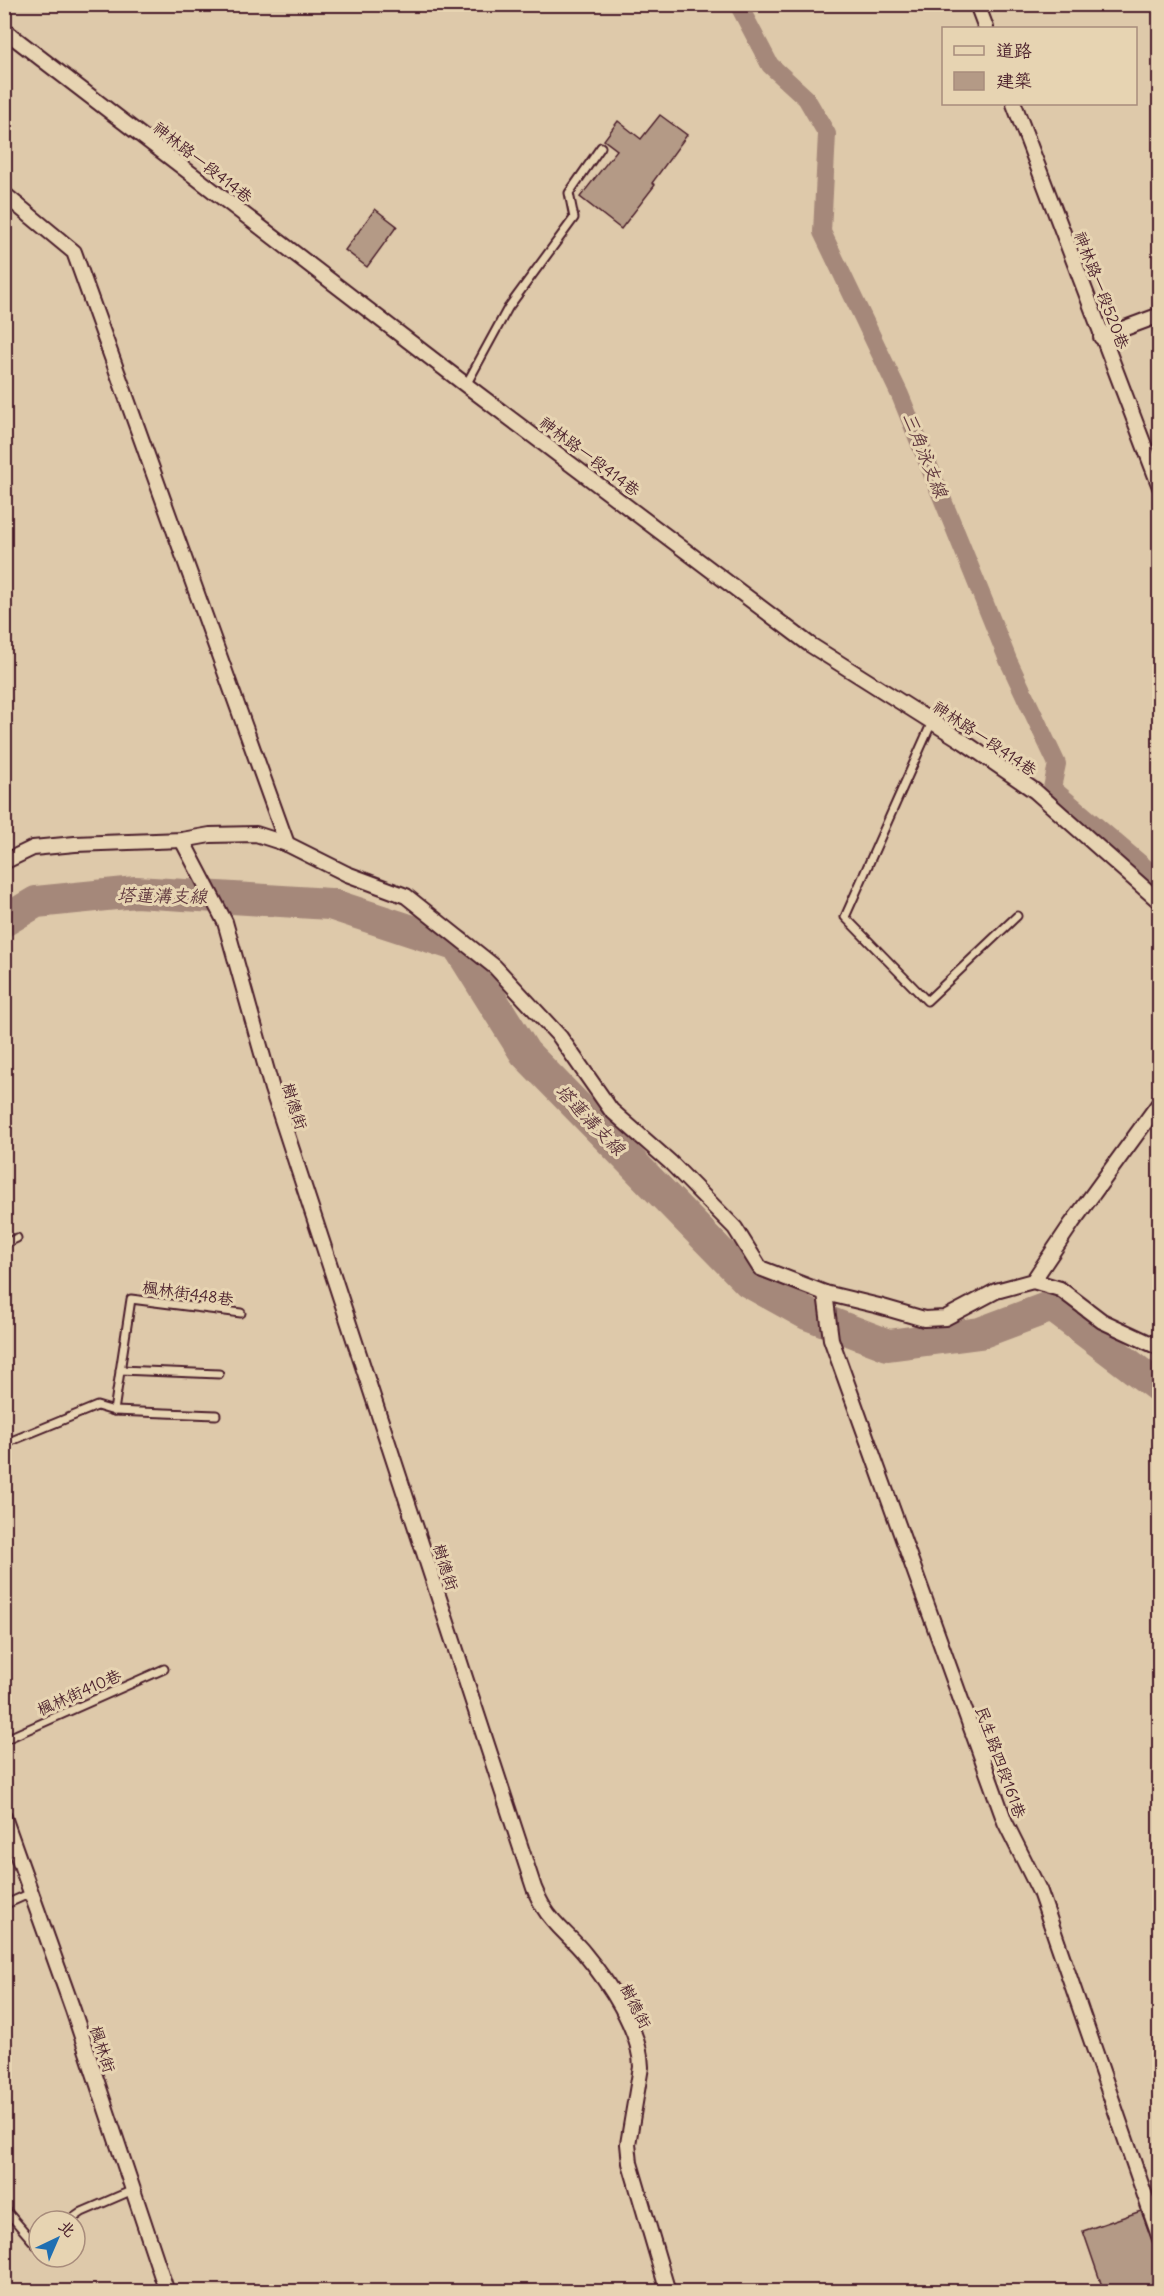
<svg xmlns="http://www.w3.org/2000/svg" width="1164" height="2296" viewBox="0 0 1164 2296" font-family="Delius,'LXGW WenKai TC',sans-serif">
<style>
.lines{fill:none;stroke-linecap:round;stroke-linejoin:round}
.canal{stroke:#a5887a;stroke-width:18}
.river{stroke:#a5887a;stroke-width:32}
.building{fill:#b49a86;stroke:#4a1f2b;stroke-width:1.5}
.service-casing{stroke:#4a1f2b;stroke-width:11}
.minor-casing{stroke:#4a1f2b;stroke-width:18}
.service{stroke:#e7d4b2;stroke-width:7}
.minor{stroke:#e7d4b2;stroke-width:14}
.labels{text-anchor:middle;stroke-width:6;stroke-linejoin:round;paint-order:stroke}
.street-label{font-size:16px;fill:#4a1f2b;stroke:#e7d4b2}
.water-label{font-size:18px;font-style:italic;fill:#61393f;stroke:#e7d4b2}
</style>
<rect width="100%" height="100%" fill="#dec9aa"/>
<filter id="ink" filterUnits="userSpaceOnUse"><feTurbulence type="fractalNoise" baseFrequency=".0167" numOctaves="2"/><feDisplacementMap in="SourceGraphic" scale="12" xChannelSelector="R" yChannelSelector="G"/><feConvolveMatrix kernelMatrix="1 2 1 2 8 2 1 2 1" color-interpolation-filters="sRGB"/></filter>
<g filter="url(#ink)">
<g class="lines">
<path class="canal" d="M738,4L770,65L806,98L827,134L822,232L900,395L1008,660L1057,764L1052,788L1160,880"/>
<path class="river" d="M4,921L36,902L136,892L330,904L458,946L525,1053L749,1282L807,1314L888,1345L980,1333L1052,1306L1160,1388"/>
</g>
<g class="building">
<path d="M660,115L687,135L652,183L655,185L621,229L580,197L617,150L604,140L618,121L641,139Z"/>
<path d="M375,209L397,226L367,267L345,250Z"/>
<path d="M1141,2211L1160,2259V2292H1104L1083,2231Z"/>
</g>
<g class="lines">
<g class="service-casing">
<g id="service">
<path d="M466,385L508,308L574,218L569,193L601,147"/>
<path d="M932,722L845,917L927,1001L1017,916"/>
<path d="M4,1244L17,1238"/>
<path d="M120,1370L219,1374"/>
<path d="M114,1411L131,1299L241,1313"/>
<path d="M4,1444L97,1406L114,1411L216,1415"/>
<path d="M4,1740L164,1669"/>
<path d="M4,1905L31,1893"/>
<path d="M4,2208L36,2245L39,2243"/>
<path d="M69,2221L82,2212L133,2190"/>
</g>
</g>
<g class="minor-casing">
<g id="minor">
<path d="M977,4L986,28"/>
<path d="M4,30L466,385L809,644L964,742L1035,791L1160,902"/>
<path d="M1014,104L1160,487"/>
<path d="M4,194L74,252L287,844"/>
<path d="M1101,337L1160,315"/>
<path d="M182,840L225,922L272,1089L534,1888C537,1895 540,1902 544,1908C554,1925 572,1938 584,1953C608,1982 640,2028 641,2067L628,2144L630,2163L668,2292"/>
<path d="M4,862L33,848L75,844L182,840L210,835L256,834L287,844L347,874L406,896L495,967L560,1037L611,1110L670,1162L735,1228L760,1268L825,1293L879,1306L924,1319L945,1318L996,1291L1033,1281L1060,1289L1102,1321L1160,1348"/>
<path d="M1033,1281L1072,1223L1160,1102"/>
<path d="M825,1293L831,1339L1005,1822L1040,1892L1160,2239"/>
<path d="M4,1817L73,2010L167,2292"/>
</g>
</g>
<use href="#service" class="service"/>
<use href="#minor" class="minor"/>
</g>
</g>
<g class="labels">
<g class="street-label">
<text transform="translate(203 162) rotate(38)" y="6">神林路一段414巷</text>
<text transform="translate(1102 290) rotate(69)" y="6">神林路一段520巷</text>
<text transform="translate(590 456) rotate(37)" y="6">神林路一段414巷</text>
<text transform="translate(985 738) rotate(34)" y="6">神林路一段414巷</text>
<text transform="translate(295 1106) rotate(72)" y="6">樹德街</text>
<text transform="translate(188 1293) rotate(8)" y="6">楓林街448巷</text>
<text transform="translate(446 1567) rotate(72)" y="6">樹德街</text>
<text transform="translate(79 1692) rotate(-24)" y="6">楓林街410巷</text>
<text transform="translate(1001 1762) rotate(70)" y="6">民生路四段161巷</text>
<text transform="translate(636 2006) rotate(63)" y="6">樹德街</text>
<text transform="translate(103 2049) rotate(72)" y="6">楓林街</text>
</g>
<g class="water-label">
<text transform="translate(925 455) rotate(68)" y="6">三角泳支線</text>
<text transform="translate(162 896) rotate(1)" y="6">塔蓮溝支線</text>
<text transform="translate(590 1120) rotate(46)" y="6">塔蓮溝支線</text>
</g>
</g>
<rect width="1164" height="2296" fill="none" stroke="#e7d4b2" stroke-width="24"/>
<rect x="12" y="12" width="1140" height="2272" fill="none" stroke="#4a1f2b" stroke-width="2" filter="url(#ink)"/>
<rect x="942" y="27" width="195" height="78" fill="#e7d4b2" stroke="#a88c7c" stroke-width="1.5"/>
<rect x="954" y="46" width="30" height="9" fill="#e7d4b2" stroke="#a88c7c" stroke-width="1.5"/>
<text x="996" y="57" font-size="18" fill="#4a1f2b">道路</text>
<rect x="954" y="72" width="30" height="18" fill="#b49a86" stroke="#a88c7c" stroke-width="1.5"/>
<text x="996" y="87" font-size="18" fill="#4a1f2b">建築</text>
<g transform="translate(57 2239) rotate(44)"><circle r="28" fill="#e7d4b2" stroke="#a88c7c" stroke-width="1.5"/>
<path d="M0-4.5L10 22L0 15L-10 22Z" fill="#1f6fb2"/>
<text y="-9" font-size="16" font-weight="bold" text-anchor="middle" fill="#4a1f2b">北</text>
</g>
</svg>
